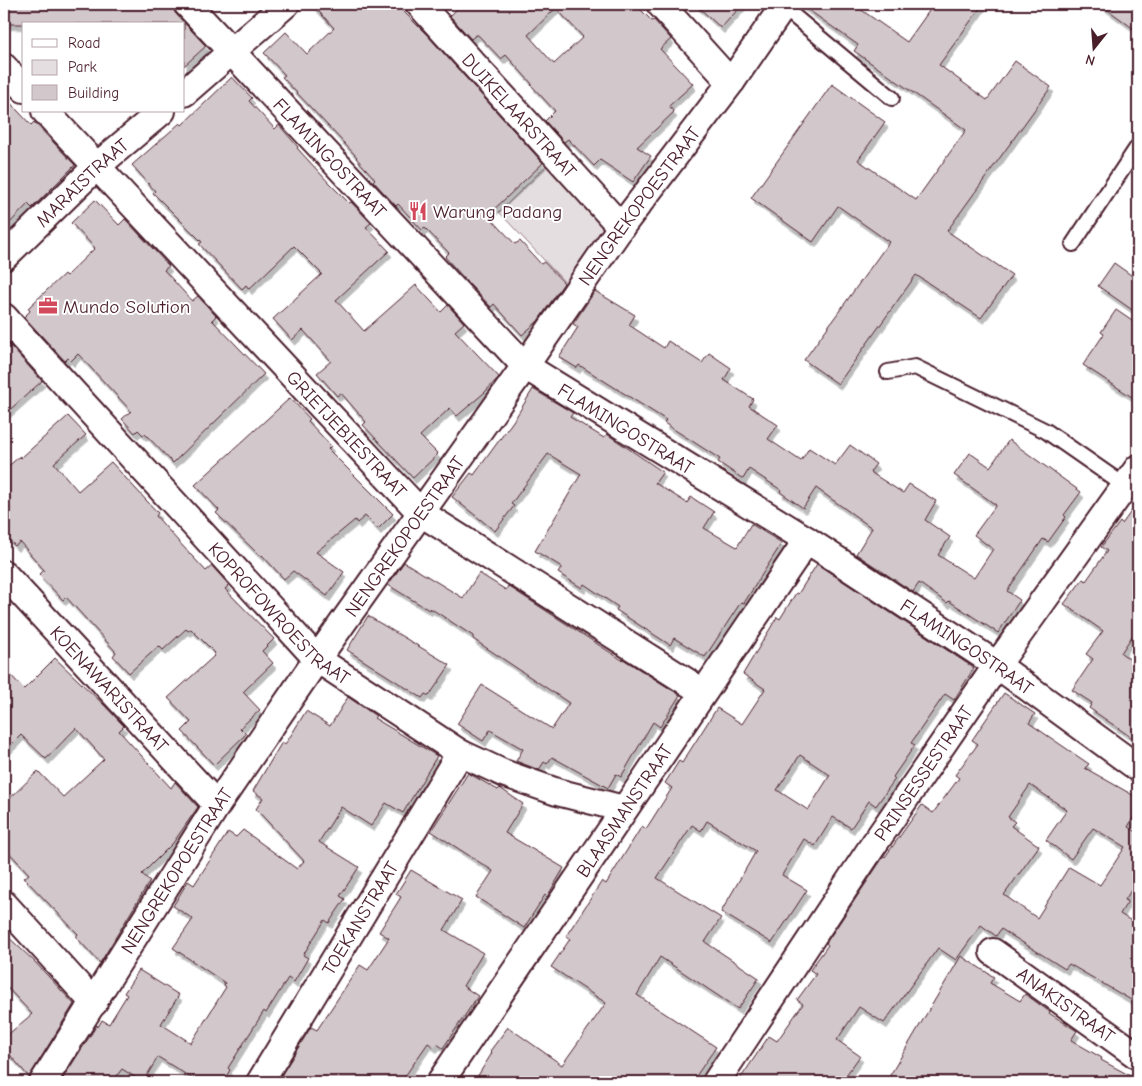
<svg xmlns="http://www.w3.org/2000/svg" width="1142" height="1086" viewBox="0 0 1142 1086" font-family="'Comic Neue',sans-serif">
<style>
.green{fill:#e5dee0;stroke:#987e86}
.building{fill:#d2c7cb;stroke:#4a1f2b;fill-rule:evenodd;filter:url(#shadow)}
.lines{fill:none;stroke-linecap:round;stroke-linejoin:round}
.lane-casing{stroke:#4a1f2b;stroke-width:18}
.street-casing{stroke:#4a1f2b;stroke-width:30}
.lane{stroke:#fff;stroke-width:14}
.street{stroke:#fff;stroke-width:26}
.labels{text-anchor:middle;stroke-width:4;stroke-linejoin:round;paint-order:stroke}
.street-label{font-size:19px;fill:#4a1f2b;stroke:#fff}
.poi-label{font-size:19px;fill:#4a1f2b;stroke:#fff;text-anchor:start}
</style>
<defs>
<filter id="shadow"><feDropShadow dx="3" dy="5.5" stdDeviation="0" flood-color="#0004"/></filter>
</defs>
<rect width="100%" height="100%" fill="#fff"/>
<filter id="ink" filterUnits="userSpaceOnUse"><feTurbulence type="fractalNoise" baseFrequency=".02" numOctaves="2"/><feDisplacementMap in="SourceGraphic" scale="10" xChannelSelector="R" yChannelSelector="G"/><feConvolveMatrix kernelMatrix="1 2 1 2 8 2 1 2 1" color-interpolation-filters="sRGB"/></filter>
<g filter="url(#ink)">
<path class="green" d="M552,160L611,228L572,290L499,212Z"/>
<g class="building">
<path d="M4,4H170L176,14L206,46L184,66V24H4Z"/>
<path d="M312,4H396L428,36L543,163L488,215L515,244L520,241L541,264L544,262L564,283L538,321L522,335L494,304L491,307L470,285L445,257L449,253L425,228L422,230L398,204L396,206L373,181L375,179L356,158L357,157L282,77L285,75L264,53L286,32L307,54L334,28Z"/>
<path d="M462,4H635L652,21L654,20L671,39L660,49L693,84L669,106L674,112L637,147L651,156L633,182L600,160L594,166L568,139L564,142L545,121L555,111L531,85L532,84L506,55L501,59L478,35H476L471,39L450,16ZM556,8L583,37L554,64L528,35Z"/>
<path d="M695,4H743L721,28Z"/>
<path d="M800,4H853L907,42L934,4H983L939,65L987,100L1015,61L1051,87L947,231L1012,275L981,318L916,275L838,384L804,360L889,242L838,206L813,242L751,198L832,84L885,122L858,160L916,200L966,130L854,51L858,45Z"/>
<path d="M1100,4H1138V32Z"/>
<path d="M232,77L252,98L249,101L275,129L279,125L298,147L297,148L329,183L349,203L351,202L371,223L366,227L389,251L336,300L364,331L416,285L441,312L448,305L464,323L455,331L499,377L484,393L457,416L450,408L420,436L438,454L413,478L363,425L366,422L341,393L337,396L317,373L331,361L303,330L292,340L273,319L322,274L294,246L249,289L246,285L242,289L199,244L202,242L153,193L155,191L132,165L180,123L182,125Z"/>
<path d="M4,96L31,125L34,122L75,165L32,208L28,204L4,229Z"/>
<path d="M95,200L119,225L125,219L169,266L164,270L192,301L198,296L216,316L212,320L264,374L173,463L145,434L143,435L138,430L135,433L122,419L131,411L78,354L71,361L68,358L65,361L24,317L30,311L28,308L64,274L66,276L95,248L71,223Z"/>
<path d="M1114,263L1138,280V314L1098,286Z"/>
<path d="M595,291L635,315L629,325L664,348L668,341L702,363L709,353L731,368L724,380L753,399L749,406L778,425L768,439L801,461L809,448L835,465L850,445L876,464L870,472L903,493L909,484L936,501L925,520L950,537L938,555L974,578L993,549L974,535L996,505L954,475L970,453L990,467L1009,440L1081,492L1064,515L1066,517L1048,542L1043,539L1007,591L1020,600L998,633L949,601L947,603L919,583L913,592L856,554L872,528L816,488L803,508L780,492L781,490L749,469L743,479L718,462L720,459L664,423L666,420L579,365L577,368L559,357L578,327L573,324Z"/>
<path d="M1116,310L1138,325V401L1083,365L1104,334L1101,332Z"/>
<path d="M4,339L42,381L4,415Z"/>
<path d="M533,389L573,413L570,417L604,438L607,434L663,472L655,483L687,503L691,497L714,512L704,528L737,547L751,524L782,543L744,603L741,602L705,657L674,638L670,645L616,610L618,607L584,584L582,588L558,573L562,567L535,551L581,474L548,454L511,504L514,506L495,531L452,497L471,473L474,475L516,417Z"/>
<path d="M290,398L310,419L308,421L331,446L328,449L393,514L378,529L365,516L357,523L355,520L316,552L344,572L327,596L293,571L284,579L262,555L261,557L216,513L219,510L195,485Z"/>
<path d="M68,416L86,435L54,463L78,491L111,462L158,513L156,516L178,541L206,571L212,566L229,585L225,589L274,639L262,651L273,663L243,692L260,710L240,728L246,734L214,765L182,731L191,722L168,698L214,656L213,655L215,653L191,629L188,631L186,629L163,650L159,646L129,673L113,656L116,652L66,597L63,600L39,575L44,570L20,542L15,546L4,534V470L20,456L21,458Z"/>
<path d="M1138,502V627L1121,653L1138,665V742L1089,708L1092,703L1072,690L1093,659L1086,654L1103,631L1064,604L1083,579L1086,581L1107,551L1101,547L1120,522L1122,524Z"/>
<path d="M404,562L463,598L479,573L506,590L508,586L622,660L623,659L680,695L660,727L653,722L621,777L616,774L608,788L552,757L547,764L544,762L539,770L521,763L516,761L523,749L490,730L483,741L457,724L482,685L552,729L569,703L473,639V636L430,608L429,610L388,585Z"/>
<path d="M817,564L974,668L954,700L945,694L911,743L915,745L893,777L895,779L876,806L869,801L851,828L833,817L815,846L804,839L782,875L807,890L772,943L721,912L756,851L707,821L701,831L692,825L657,878L721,918L705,942L759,978L738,1009L660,957L637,995L716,1047L692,1082H474L492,1053L490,1051L508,1027L562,1065L606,1003L551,967L570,939L566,936L602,881L606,884L642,826L646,829L672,788L665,783L679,761L682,763L717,708L742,724L765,689L743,674L777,617L780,619L796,593L798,594ZM800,755L830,775L808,810L777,790Z"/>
<path d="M368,616L450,665L429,696L425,694L422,698L347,650Z"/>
<path d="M55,658L105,706L124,726L119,731L171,788L175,782L198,807L173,843L142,874L150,881L100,963L76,937L78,934L24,878L29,874L4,847V804L38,771L63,797L104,759L76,728L46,759L21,735L4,752V668L24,689Z"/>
<path d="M1004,693L1035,714L1029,723L1089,764L1085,768L1138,798V809L1128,827L1135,831L1138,826V879L1125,900L1128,901L1120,914L1138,925V1004L1069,964L1065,969L1001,929L996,936L981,925L956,960L938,948L884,1023L859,1007L837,1040L860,1056L841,1082H738L769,1036L777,1041L803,1004L797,1000L816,974L810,970L828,945L826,943L884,856L885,857L922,805L933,813L959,778L955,775L978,744L972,740ZM1030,785L1067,810L1046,840L1071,859L1093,828L1125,847L1100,885L1069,867L1037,918L1004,895L1039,846L1011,826L1015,822L1008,817Z"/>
<path d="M348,697L376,716L374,718L437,756L403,813L386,803L371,826L341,807L319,842L359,867L340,896L345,899L329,923L325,920L303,955L308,958L294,982L288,978L266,1013L264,1011L228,1068L230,1070L223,1082H198L158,1057L143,1082L122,1069L112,1082H68L63,1078L97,1025L98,1027L102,1020L109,1024L127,995L124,993L139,970L179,995L161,1024L191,1043L226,987L224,985L225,983L173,948L193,919L173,906L188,881L194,885L228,832L236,837L243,830L297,869L304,861L256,809L263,798L253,791L282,742L285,744L288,740L306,711L330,726Z"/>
<path d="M468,773L498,790L500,788L523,804L505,833L564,868L547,897L545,895L524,928L476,897L493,871L431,831Z"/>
<path d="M411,870L462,900L444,930L483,953L463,986L478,996L443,1048L437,1044L434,1047L428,1043L401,1082H277L311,1027L317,1030L360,965L368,970L389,938L379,932L401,897L396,894Z"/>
<path d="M4,933L34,961L74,1004L29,1077L4,1048V1038L32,1014L4,984Z"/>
<path d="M961,956L994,977L990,983L1020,1001L1025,994L1050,1012L1049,1013L1077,1031L1071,1040L1102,1058L1101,1060L1138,1080V1082H886Z"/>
</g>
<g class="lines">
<g class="lane-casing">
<g id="lane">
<path d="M783,7L892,98"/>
<path d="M1073,244L1138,146"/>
<path d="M888,372L915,367L1046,431L1125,486"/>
</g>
</g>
<g class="street-casing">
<g id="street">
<path id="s1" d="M187,4L525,366L807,540L997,665L1138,768"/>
<path id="s2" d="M419,4L621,227"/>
<path d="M660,4L724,75L732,81"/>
<path d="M4,67L24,89"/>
<path d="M184,93L286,4"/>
<path id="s3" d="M45,111L421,513L703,692"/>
<path id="s4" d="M4,257L96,167L162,111"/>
<path id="s5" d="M4,317L317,659L460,753L503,773L557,792L624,809"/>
<path id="s6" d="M4,574L217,805"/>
<path d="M4,904L94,1003"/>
<path id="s7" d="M993,952L1138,1056"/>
<path id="s8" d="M43,1082L217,805L317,659L525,366L621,227L732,81L785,4"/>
<path id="s9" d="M260,1082L460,753"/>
<path id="s10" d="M440,1082L807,540"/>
<path id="s11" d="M716,1082L870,850L997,665L1138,468"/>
</g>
</g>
<use href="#lane" class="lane"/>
<use href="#street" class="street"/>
</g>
</g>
<defs>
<g id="restaurant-bare" transform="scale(1.5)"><path d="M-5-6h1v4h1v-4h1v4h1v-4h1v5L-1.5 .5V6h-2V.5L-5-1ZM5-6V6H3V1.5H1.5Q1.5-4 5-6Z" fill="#d1495b" stroke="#fff" stroke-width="2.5" paint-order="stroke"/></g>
<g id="office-bare" transform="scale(1.5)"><path d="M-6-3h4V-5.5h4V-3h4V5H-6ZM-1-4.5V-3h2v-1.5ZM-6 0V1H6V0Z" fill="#d1495b" stroke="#fff" stroke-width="2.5" paint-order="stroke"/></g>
</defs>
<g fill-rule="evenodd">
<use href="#restaurant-bare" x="418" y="211"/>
<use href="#office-bare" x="48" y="306"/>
</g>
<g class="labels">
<g class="street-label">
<text dy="7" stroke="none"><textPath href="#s2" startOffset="150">DUIKELAARSTRAAT</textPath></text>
<text dy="7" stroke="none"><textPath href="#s1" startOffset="210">FLAMINGOSTRAAT</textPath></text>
<text dy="7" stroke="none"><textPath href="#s4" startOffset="108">MARAISTRAAT</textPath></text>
<text dy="7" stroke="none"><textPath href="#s8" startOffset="1060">NENGREKOPOESTRAAT</textPath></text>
<text dy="7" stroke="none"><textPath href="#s1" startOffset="614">FLAMINGOSTRAAT</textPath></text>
<text dy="7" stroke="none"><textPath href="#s3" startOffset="442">GRIETJEBIESTRAAT</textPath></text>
<text dy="7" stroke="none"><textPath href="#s8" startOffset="655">NENGREKOPOESTRAAT</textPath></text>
<text dy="7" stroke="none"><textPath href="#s5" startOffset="405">KOPROFOWROESTRAAT</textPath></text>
<text dy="7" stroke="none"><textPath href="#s1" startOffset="1019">FLAMINGOSTRAAT</textPath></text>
<text dy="7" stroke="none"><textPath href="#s6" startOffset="156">KOENAWARISTRAAT</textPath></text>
<text dy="7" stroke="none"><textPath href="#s11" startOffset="372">PRINSESSESTRAAT</textPath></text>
<text dy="7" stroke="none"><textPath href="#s10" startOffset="328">BLAASMANSTRAAT</textPath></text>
<text dy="7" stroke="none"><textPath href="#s8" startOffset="250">NENGREKOPOESTRAAT</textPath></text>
<text dy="7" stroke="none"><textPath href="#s9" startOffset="192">TOEKANSTRAAT</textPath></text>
<text dy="7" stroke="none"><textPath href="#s7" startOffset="90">ANAKISTRAAT</textPath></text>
</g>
<g class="poi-label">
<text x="433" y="218">Warung Padang</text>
<text x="63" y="313">Mundo Solution</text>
</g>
</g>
<rect width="1142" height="1086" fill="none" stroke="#fff" stroke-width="20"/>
<rect x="10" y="10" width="1122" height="1066" fill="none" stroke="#4a1f2b" stroke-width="2" filter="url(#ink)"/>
<rect x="22" y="22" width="162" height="90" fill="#ffffff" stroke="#b7a5aa"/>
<rect x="32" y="39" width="25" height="8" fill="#ffffff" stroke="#b7a5aa"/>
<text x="68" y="48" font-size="15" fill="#4a1f2b">Road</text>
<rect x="32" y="60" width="25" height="15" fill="#e5dee0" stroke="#b7a5aa"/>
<text x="68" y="72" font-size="15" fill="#4a1f2b">Park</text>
<rect x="32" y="85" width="25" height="15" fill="#d2c7cb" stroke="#b7a5aa"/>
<text x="68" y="98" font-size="15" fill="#4a1f2b">Building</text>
<g transform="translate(1094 48) rotate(197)" stroke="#ffffff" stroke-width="4" paint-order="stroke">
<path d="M0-4L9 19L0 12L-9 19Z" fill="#4a1f2b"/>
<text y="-8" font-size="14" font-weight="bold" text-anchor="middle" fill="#4a1f2b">N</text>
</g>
</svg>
